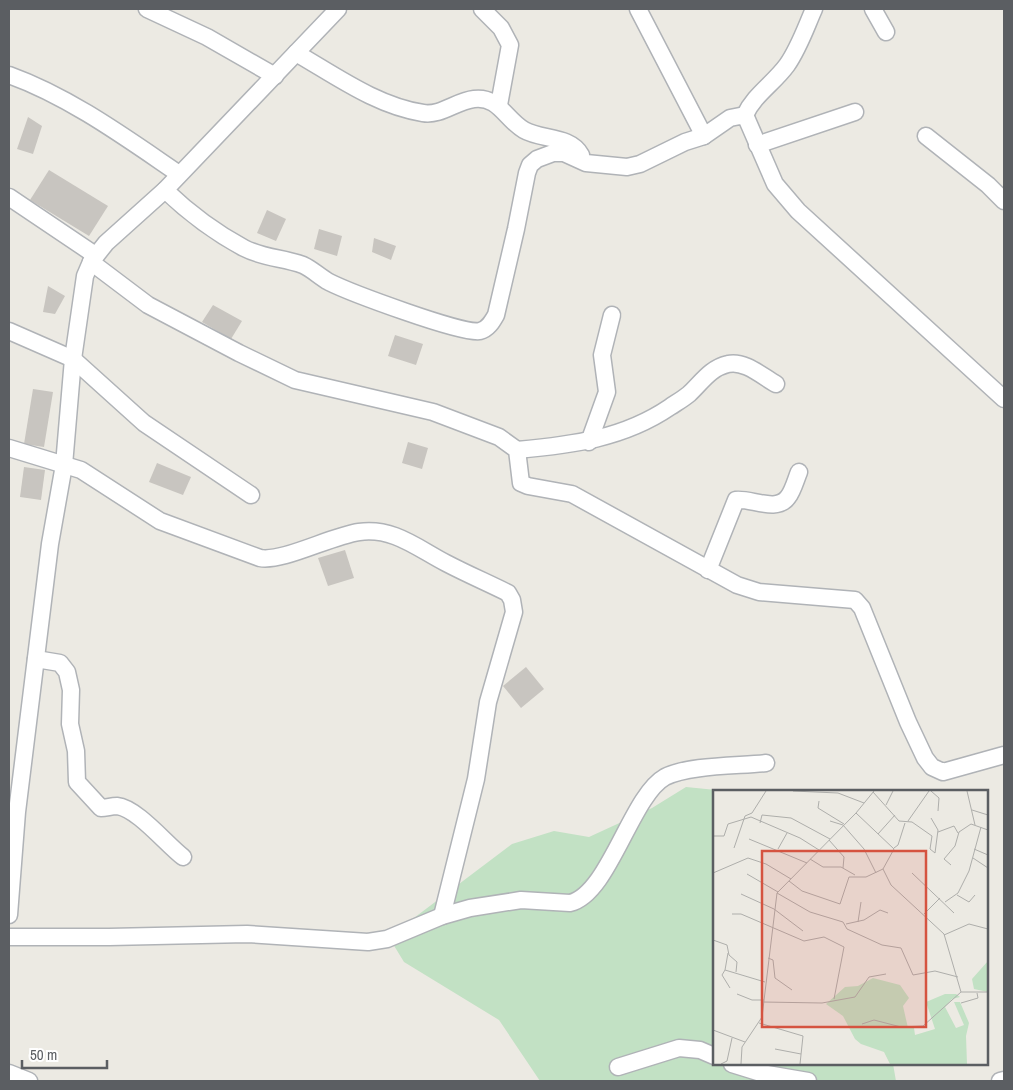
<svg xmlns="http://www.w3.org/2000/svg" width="1013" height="1090" viewBox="0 0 1013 1090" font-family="'Archivo Narrow',sans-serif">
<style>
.green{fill:#c2e1c4}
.building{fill:#c8c5c0}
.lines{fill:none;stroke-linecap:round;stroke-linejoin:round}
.minor-casing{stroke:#b0b3b7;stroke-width:19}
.minor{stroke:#fff;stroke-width:16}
.inset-road{fill:none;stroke:#aeaeab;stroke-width:1}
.view{fill:#d55340;fill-opacity:0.15;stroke:#d55340;stroke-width:2.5}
.inset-edge{fill:none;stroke:#5b5e62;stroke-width:2.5}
</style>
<rect width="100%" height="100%" fill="#eceae3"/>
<path class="green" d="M686,787L726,791H714V1064H893L896,1081H540L499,1020L404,962L393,944L402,927L512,844L554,831L589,837L652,808Z"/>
<g class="building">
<path d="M28,117L42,126L33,154L17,149Z"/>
<path d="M49,170L108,206L89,236L30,200Z"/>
<path d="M267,210L286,219L276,241L257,233Z"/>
<path d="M319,229L342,236L337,256L314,249Z"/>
<path d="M374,238L396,246L391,260L372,252Z"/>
<path d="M48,286L65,296L55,314L43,312Z"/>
<path d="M213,305L242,321L231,339L202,322Z"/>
<path d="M395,335L423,344L416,365L388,356Z"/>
<path d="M33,389L53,392L44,447L24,444Z"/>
<path d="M408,442L428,448L422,469L402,463Z"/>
<path d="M157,463L191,477L183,495L149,482Z"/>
<path d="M24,467L45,470L41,500L20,497Z"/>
<path d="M345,550L354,578L328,586L318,558Z"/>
<path d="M526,667L544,689L521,708L503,686Z"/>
</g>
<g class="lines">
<g class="minor-casing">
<g id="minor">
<path d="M147,9L207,37L275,76"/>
<path d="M482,9L501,28L510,45L499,105"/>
<path d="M638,9L704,136"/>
<path d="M873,9L886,32"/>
<path d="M296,53C336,76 377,106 423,113C441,116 456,101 474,99C499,96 505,119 524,130C541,140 570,135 581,155"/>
<path d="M9,75C70,97 126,138 179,174"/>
<path d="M745,115C754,95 774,83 787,65C799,48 806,27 814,9"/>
<path d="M926,136L988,185L1004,201"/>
<path d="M757,145L855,112"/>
<path d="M165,190C188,212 216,233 244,248C263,258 284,258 303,265C312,269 320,277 329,282C349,292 463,335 480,331C488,329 492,322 496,315L516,229L527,173L530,165L537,159L553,153H564L586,163L627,167L640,164L685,142L704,136L730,118L745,115L775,184L798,211L1004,399"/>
<path d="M9,197L95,255"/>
<path d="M91,262L148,305L239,353L295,380L433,412L499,437L517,450L521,483L528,486L572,494L737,585L759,592L855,600L862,608L908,722L925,758L932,767L943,772L1004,755"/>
<path d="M9,331L73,359L144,423L251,495"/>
<path d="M589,442L607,392L602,355L612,315"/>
<path d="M9,448L81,470L160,521L260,558C283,562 331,536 359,532C393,527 417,548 446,563C467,574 488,583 508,593L512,600L514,612L488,702L476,779L442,916"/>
<path d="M517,450C571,445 623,439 670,407C676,403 683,399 689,394C701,383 710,368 728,364C744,360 762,376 776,384"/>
<path d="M708,570L736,500C751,498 777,513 788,497C793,491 796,479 799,472"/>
<path d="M36,659L60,663L67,672L71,690L70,724L76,751L77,782L101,808C106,808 111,806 117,806C137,808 166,844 183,857"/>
<path d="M9,915L17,812L50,544L64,465L73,359L85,276L91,262L106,243L165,190L338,9"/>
<path d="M9,937H109L247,934L368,942L387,939L442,916L470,908L521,900L570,903C609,894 631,796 665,777C688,765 739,766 766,763"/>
<path d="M732,1064L761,1073L808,1081"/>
<path d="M618,1067L679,1048L700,1050L714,1056"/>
<path d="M9,1073L29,1081"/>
<path d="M1000,1081L1004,1080"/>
</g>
</g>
<use href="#minor" class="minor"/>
</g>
<g transform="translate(713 790)">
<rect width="275" height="275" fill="#eceae3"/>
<path d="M275,171V202L261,199L259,189ZM160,188L187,195L196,208L190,216L195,238H201L202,245L222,239L213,212L232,204H243L247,207L239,209L232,217L243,238L251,235L241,212H247L256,233L253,246L254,274H177L171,262L148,254L142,249L130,226L113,214L132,197L145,196Z" fill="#c2e1c4"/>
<path class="inset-road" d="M80,1L125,3L151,13M218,1L226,8L225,21M254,1L262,35M160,2L186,31L199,32L219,46L217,59L222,63L225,40L218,28M106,11L105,18L131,34M173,15L180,1M259,20L275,25M143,23L181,59L170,79M117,31L130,35L151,59L163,83M195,31L216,1M47,33L49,25L78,28L117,49M225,42L241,36L245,43M165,44L182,25M0,46H11L15,34L38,27L87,48L106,60M36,49L94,73M116,50L131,67L130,78M21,58L32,26L39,23L53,1M181,58L185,55L192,33M65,59L74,43M261,59L275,65M260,68L275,78M97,69L110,77H128L142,85M238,75L231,69L242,56L246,42L258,34L275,40M0,83L35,68L53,74L78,89M199,83L241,123M34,84L65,102M76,91L89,101L127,114L136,87H153L170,79L178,95L231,144L248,202H275M64,103L97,122L130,132L134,139L169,155L188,158L200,185L222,181L245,187M28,104L61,119L90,141M244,105L256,112L262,105M232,112L245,103L256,81L268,37M19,124H28L91,151L111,147L131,157L121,209M211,124L227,108M145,132L148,112M133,134L151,130L167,120L175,123M231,145L256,134L275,139M0,150L14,155L16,165L24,172L23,182M55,168L60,170L62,188L79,200M12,180L15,163M17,198L9,185L12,180L52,192M24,204L39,210H51M50,212L109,213L142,207L156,187L173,184M248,213L265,208L264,203M46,233L90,246L87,274M149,234L161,230L188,237L210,236L248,202M0,240L32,252M62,259L88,264M8,274L14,271L19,248M28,274L29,257L49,227L64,103L143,23L161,1"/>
<path class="view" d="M49,61H213V237H49Z"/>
<rect width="275" height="275" class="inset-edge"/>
</g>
<rect width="1013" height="1090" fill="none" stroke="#5b5e62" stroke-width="20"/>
<path d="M22 1060v8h85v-8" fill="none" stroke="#5b5e62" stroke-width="2.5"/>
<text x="30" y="1060" font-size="15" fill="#5b5e62" stroke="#ffffff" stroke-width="4" paint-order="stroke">50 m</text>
</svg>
